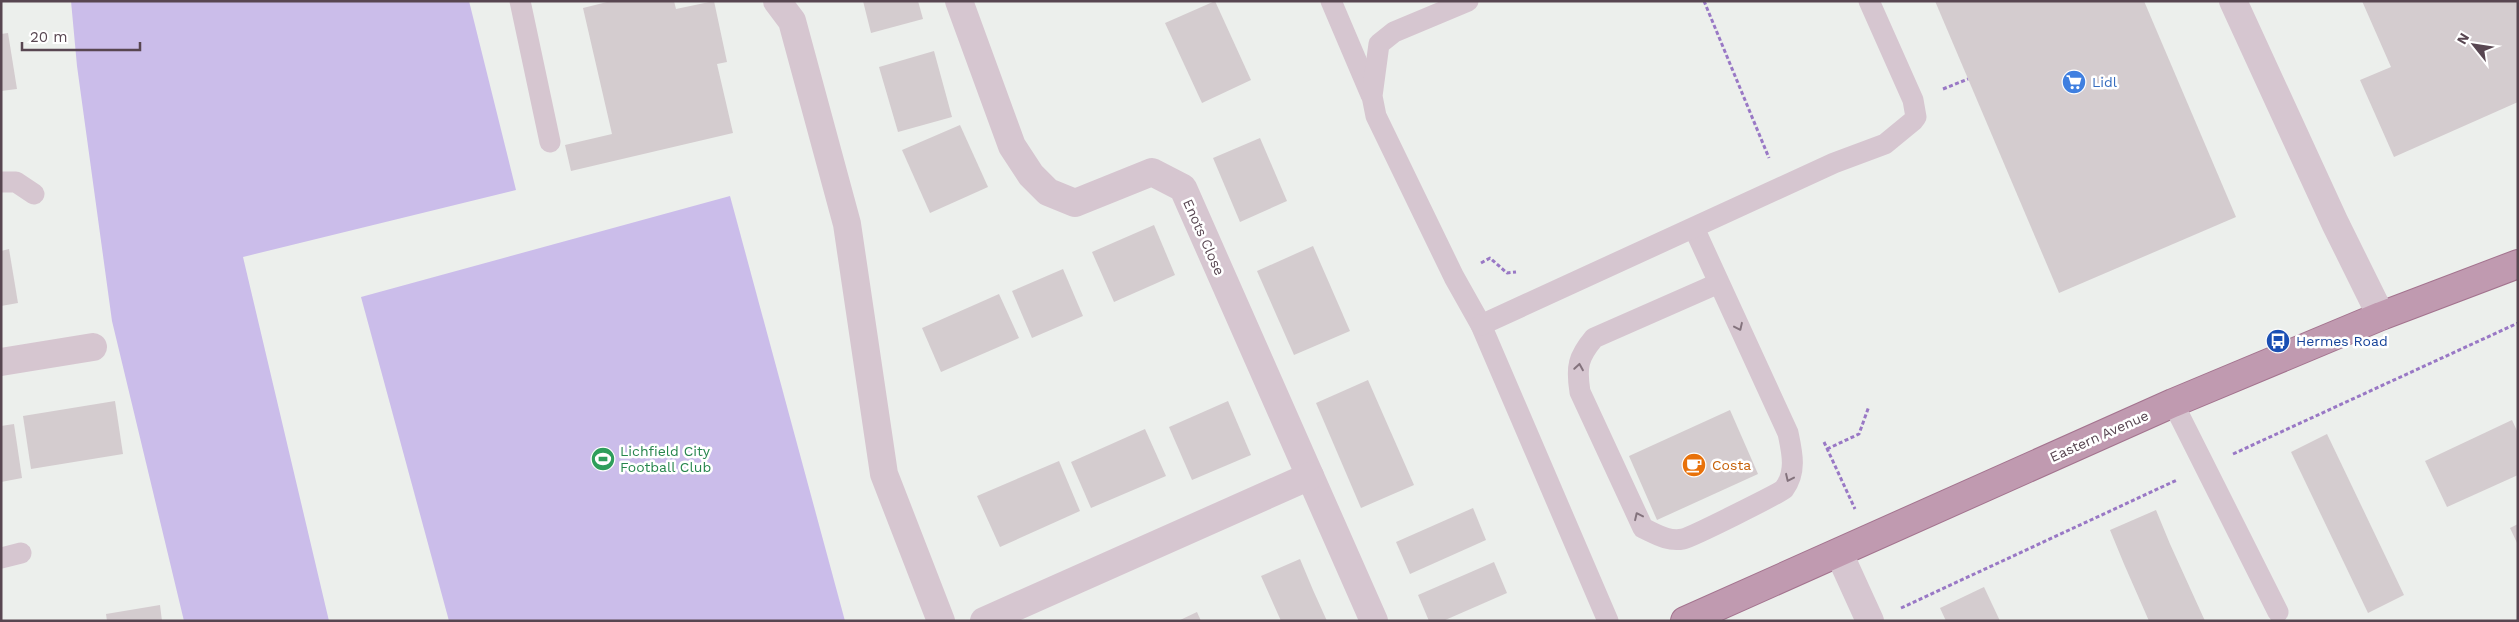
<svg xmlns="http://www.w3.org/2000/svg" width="2519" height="622" viewBox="0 0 2519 622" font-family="'Work Sans',sans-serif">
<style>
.green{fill:#cbbdea}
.building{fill:#d4cccf}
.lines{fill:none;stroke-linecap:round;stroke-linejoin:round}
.trunk-casing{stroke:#a3738e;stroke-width:30}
.path{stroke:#9978c5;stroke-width:3;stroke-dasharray:4 2.5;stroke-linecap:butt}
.service{stroke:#d6c6d0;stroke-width:21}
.minor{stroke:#d6c6d0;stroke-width:28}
.trunk{stroke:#c09ab0;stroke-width:28}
.oneway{stroke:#84737d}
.labels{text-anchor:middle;stroke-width:5;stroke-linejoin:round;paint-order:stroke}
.shop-label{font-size:14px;fill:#366cbe;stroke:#fff;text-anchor:start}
.street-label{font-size:14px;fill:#584651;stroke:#fff}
.transit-label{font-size:14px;fill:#164399;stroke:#fff;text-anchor:start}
.leisure-label{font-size:14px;fill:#27864d;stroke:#fff;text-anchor:start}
.food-label{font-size:14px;fill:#c56008;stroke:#fff;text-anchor:start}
</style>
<rect width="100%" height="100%" fill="#ecefec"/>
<g class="green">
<path d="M71,1H469L516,190L243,257L329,621H184L112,321L77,66Z"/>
<path d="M730,196L845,621H449L361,297Z"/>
</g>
<g class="building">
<path d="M611,1H674L676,9L714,1L727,62L717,64L733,133L571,171L565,145L612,134L583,8Z"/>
<path d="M863,1H918L923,19L871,33Z"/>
<path d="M1215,1L1251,80L1202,103L1165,23Z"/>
<path d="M1935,1H2144L2236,217L2059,293Z"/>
<path d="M2362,1H2518V102L2394,157L2360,80L2391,67Z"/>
<path d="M8,33L17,89L1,91V34Z"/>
<path d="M934,51L952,117L898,132L879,67Z"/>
<path d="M960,125L988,187L930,213L902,150Z"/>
<path d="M1260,138L1287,201L1240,222L1213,158Z"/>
<path d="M1154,225L1175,275L1114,302L1092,252Z"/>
<path d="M1313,246L1350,331L1294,355L1257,271Z"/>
<path d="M9,249L18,303L1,306V251Z"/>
<path d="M1063,269L1083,316L1032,338L1012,291Z"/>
<path d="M999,294L1019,338L941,372L922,328Z"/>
<path d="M1368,380L1414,485L1361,508L1316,403Z"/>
<path d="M115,401L123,454L31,469L23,416Z"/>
<path d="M1228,401L1251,455L1192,480L1169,427Z"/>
<path d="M1730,410L1758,474L1657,520L1629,456Z"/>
<path d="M2512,420L2518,433V475L2447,507L2425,461Z"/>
<path d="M14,424L22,478L1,482V426Z"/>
<path d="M1145,429L1166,476L1091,508L1071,462Z"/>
<path d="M2327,434L2404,595L2368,613L2291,452Z"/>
<path d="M1059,461L1080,511L1000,547L977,496Z"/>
<path d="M1473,508L1486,540L1410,574L1396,542Z"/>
<path d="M2156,510L2170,544L2205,621H2149L2124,564L2110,530Z"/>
<path d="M2518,524V545L2510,528Z"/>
<path d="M1300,559L1313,590L1327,621H1281L1261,576Z"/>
<path d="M1494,562L1507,593L1443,621H1429L1418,595Z"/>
<path d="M1984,587L2000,621H1946L1940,608Z"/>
<path d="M160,605L162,621H107L106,614Z"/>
<path d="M1197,612L1201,621H1178Z"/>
</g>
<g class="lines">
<g class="trunk-casing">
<path id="trunk" d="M1685,621L2173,403L2381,316L2518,264"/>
</g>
<g class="path">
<path d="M1704,1L1769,158"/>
<path d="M1943,89L1968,79"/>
<path d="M1481,263L1490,258L1507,273L1516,272"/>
<path d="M1824,442L1855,509"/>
<path d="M1827,449L1859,434L1869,406"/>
<path d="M2233,454L2518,323"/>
<path d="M1901,608L2177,480"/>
</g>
<g class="service">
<path d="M520,1L550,142"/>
<path d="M1331,1L1371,95"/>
<path d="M1468,1L1394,32L1379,44L1372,96L1376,116L1454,277L1481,325L1608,621"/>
<path d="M1,182H16L34,194"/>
<path d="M1694,228L1788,433C1792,452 1797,472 1784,489C1780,493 1692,537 1683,539C1668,542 1656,534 1643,528L1580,392C1576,367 1578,357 1594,338L1719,283"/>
<path d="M1481,325L1834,163L1885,144L1913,121L1916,117L1913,100L1869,1"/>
<path d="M2173,403L2278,612"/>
<path d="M1,558L21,553"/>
</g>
<g class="minor">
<path d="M777,1L792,21L847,224L884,474L941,621"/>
<path d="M959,1L1012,146L1031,175L1048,192L1075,203L1152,172L1183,188L1374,621"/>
<path d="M2233,1L2335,223L2381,316"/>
<path d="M1,362L93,347"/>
<path d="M1839,553L1870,621"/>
<path d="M984,621L1310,476"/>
</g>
<use href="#trunk" class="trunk"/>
</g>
<defs><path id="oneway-chevron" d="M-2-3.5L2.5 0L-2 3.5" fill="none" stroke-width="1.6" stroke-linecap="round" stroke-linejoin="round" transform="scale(1.25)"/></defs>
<g class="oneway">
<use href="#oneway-chevron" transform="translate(1739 327) rotate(65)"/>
<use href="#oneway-chevron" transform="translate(1579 367) rotate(-81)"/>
<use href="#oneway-chevron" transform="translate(1789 478) rotate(115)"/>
<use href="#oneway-chevron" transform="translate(1638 516) rotate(-115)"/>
</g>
<defs>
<g id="supermarket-disc" transform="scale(1.25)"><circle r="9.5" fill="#3f7fe0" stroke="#fff"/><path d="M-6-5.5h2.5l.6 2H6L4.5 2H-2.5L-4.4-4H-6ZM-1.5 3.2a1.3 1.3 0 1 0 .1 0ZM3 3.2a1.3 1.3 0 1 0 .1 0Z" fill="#fff"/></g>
<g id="bus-disc" transform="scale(1.25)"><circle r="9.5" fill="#1a4fb4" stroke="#fff"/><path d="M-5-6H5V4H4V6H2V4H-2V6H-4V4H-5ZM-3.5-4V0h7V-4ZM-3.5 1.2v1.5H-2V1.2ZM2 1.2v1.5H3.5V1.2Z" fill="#fff"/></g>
<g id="stadium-disc" transform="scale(1.25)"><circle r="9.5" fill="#2e9e5b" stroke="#fff"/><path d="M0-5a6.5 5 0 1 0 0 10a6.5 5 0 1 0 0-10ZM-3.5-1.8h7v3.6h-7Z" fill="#fff"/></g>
<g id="cafe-disc" transform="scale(1.25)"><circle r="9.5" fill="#e8710a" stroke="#fff"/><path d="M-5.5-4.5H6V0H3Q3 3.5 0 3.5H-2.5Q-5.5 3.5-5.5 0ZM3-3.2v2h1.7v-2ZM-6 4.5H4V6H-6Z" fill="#fff"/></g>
</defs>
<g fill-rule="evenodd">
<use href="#supermarket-disc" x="2074" y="82"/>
<use href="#bus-disc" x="2278" y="341"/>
<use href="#stadium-disc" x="603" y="459"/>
<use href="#cafe-disc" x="1694" y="465"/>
</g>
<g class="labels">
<g class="shop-label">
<text x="2092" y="87">Lidl</text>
</g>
<g class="street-label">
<text transform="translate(1204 237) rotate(66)" y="5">Enots Close</text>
<text transform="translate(2099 436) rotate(-24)" y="5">Eastern Avenue</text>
</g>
<g class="transit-label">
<text x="2296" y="346">Hermes Road</text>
</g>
<g class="leisure-label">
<text x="620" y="456">Lichfield City<tspan x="620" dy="16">Football Club</tspan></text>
</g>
<g class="food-label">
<text x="1712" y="470">Costa</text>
</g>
</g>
<rect width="2519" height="622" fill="none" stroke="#584651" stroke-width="5"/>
<g transform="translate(2474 45) rotate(300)" stroke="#ffffff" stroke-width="4" paint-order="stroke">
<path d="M0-4L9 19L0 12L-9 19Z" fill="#584651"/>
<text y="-8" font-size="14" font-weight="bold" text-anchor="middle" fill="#584651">N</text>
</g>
<path d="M22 42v8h118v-8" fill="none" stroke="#584651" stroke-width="2.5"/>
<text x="30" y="42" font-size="15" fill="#584651" stroke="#ffffff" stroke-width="4" paint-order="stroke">20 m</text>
</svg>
